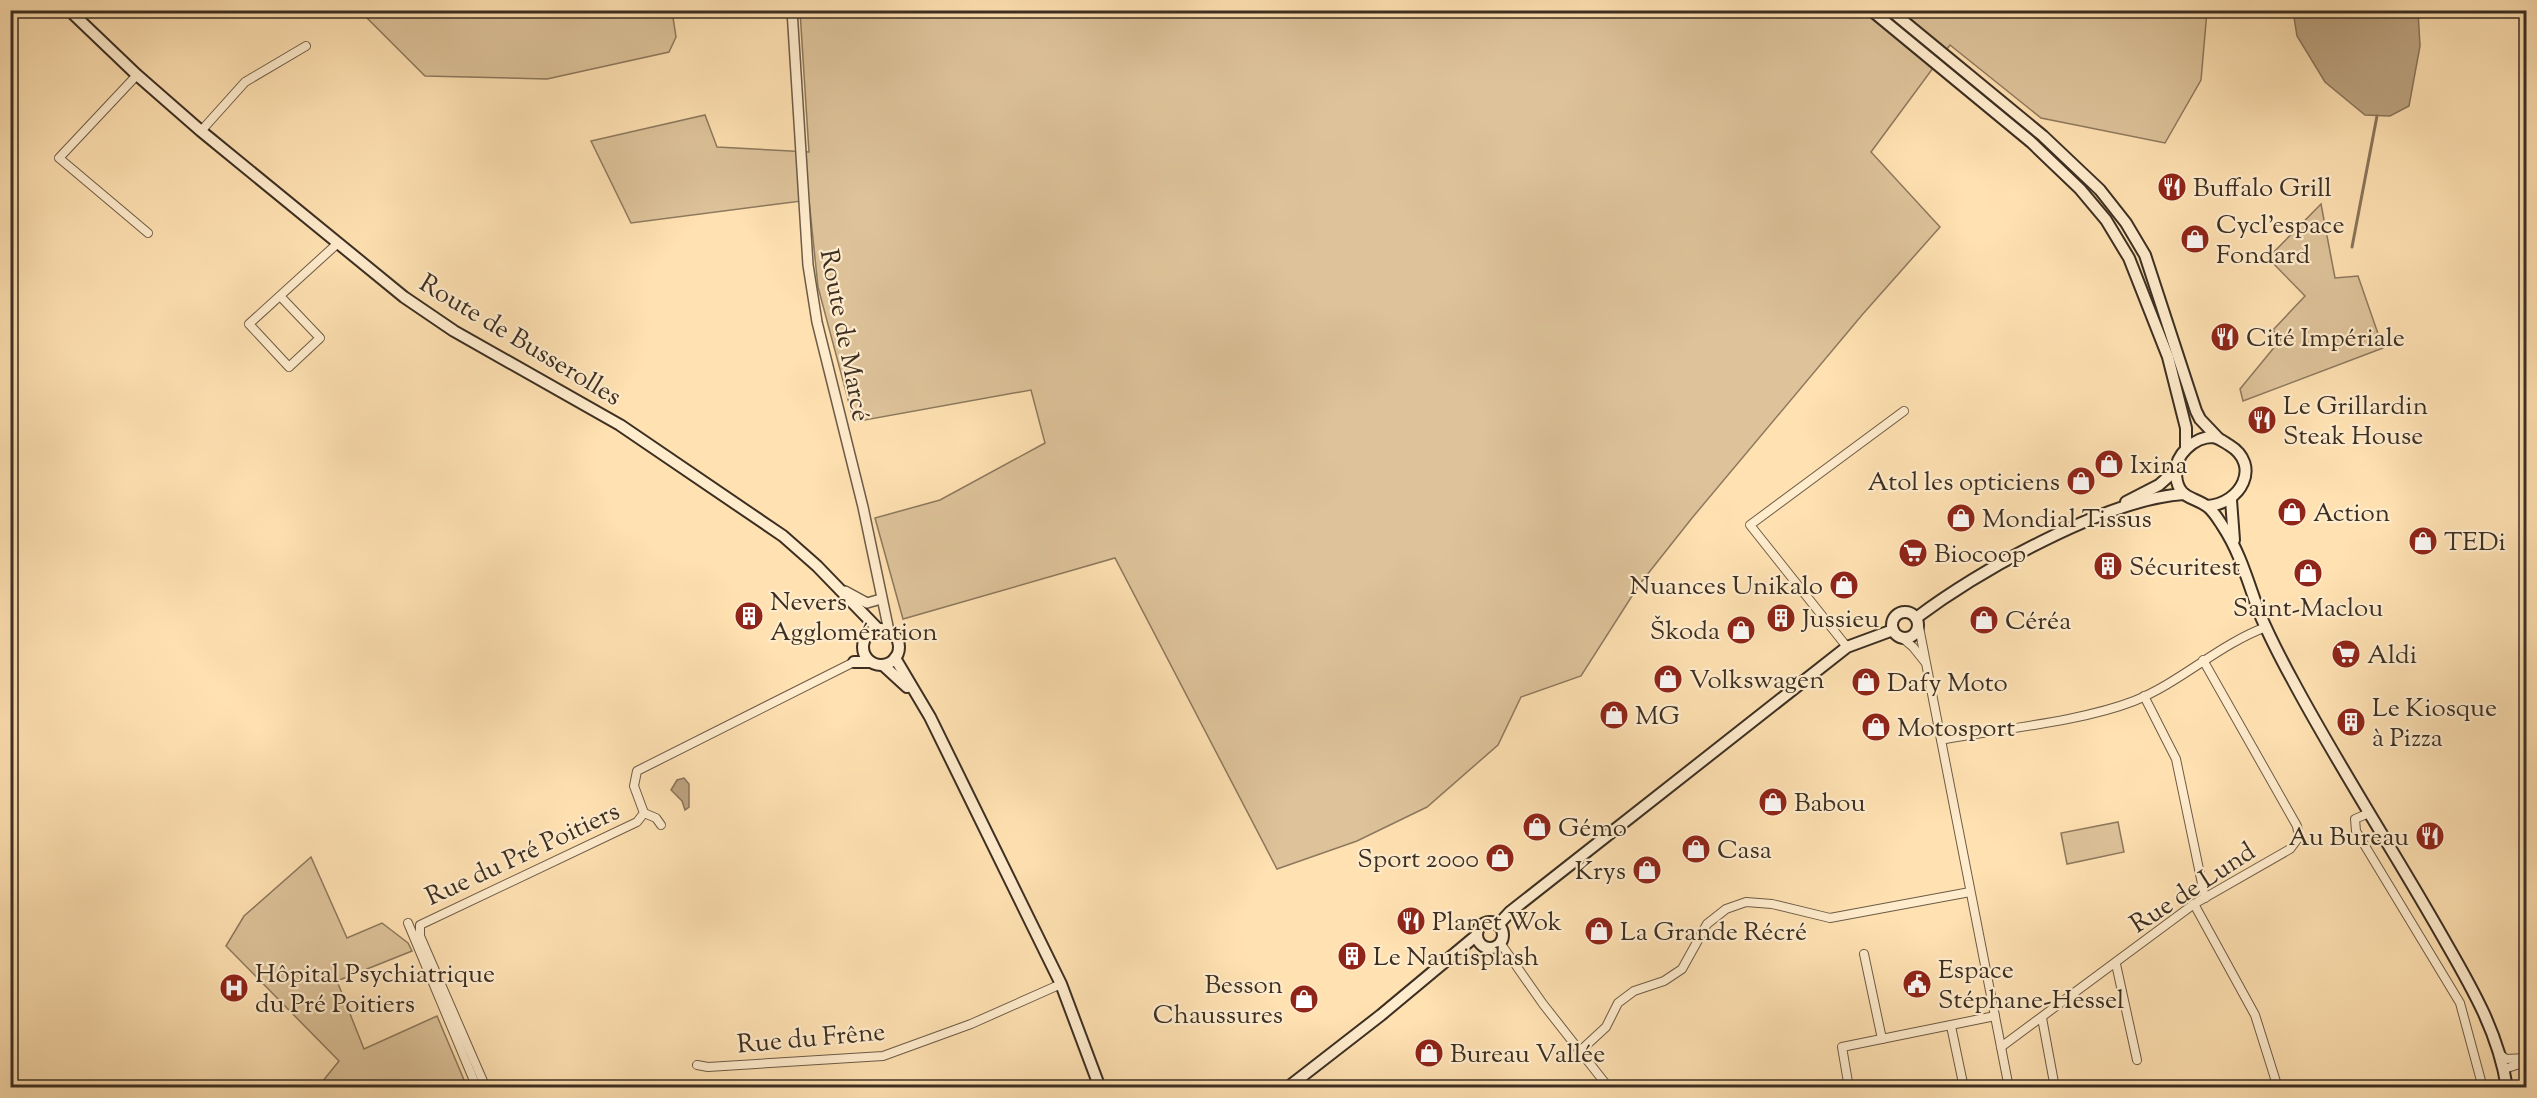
<svg xmlns="http://www.w3.org/2000/svg" width="2537" height="1098" viewBox="0 0 2537 1098" font-family="'Sorts Mill Goudy',serif">
<style>
.green{fill:#dec39a;stroke:#8d795e;stroke-width:1.5}
.water{fill:#bda481;stroke:#89755b;stroke-width:1.5}
.lines{fill:none;stroke-linecap:round;stroke-linejoin:round}
.stream{stroke:#89755b;stroke-width:3}
.minor-casing{stroke:#6d5c46;stroke-width:10}
.tertiary-casing{stroke:#6d5c46;stroke-width:12}
.secondary-casing{stroke:#3c2f22;stroke-width:14}
.minor{stroke:#ffeccd;stroke-width:8}
.tertiary{stroke:#ffeccd;stroke-width:9}
.secondary{stroke:#ffeccd;stroke-width:10}
.labels{text-anchor:middle;stroke-width:4.5;stroke-linejoin:round;paint-order:stroke}
.poi-label{font-size:26px;fill:#3c2f22;stroke:#ffeccd;text-anchor:start}
.street-label{font-size:26px;fill:#3c2f22;stroke:#ffeccd}
</style>
<rect width="100%" height="100%" fill="#ffe1b2"/>
<filter id="stains"><feTurbulence type="fractalNoise" baseFrequency=".00333" numOctaves="4"/><feColorMatrix values="0 0 0 0 .2 0 0 0 0 .09 0 0 0 0 .02 0 0 0 .5 -.17"/></filter>
<radialGradient id="worn" r=".72"><stop offset=".6" stop-color="#630" stop-opacity="0"/><stop offset="1" stop-color="#630" stop-opacity=".3"/></radialGradient>
<g class="green">
<path d="M360,11H672L676,37L669,52L547,79L425,76Z"/>
<path d="M800,11H2207L2201,80L2165,143L2041,118L1950,45L1871,152L1940,227L1862,315L1692,518L1639,585L1581,676L1521,697L1498,745L1427,807L1357,841L1277,869L1115,558L903,619L875,518L940,500L1045,443L1031,390L854,422L818,287L809,200L631,223L591,141L705,115L717,147L809,152Z"/>
<path d="M2321,204L2335,278L2358,276L2383,348L2243,401L2240,389L2281,339L2273,330L2305,296L2268,258Z"/>
<path d="M2118,822L2124,852L2067,864L2061,833Z"/>
<path d="M311,857L347,938L382,923L408,943L412,951L337,981L364,1049L437,1016L467,1087H318L339,1061L226,946L244,916Z"/>
</g>
<g class="water">
<path d="M2293,11H2418L2420,46L2409,106L2390,116L2365,115L2325,82L2297,36Z"/>
<path d="M684,778L689,784V807L685,810L682,801L671,790L677,780Z"/>
</g>
<g class="lines">
<path class="stream" d="M2352,247L2377,116"/>
<g class="minor-casing">
<g id="minor">
<path d="M137,75L59,158L148,233"/>
<path d="M201,131L245,82L306,46"/>
<path d="M280,296L320,338L289,367L249,324L338,243"/>
<path d="M1918,622L2009,1088"/>
<path d="M1900,636L1913,647L1925,662"/>
<path d="M1847,647L1750,525L1904,411"/>
<path d="M2144,696L2176,759L2205,898"/>
<path d="M1941,740C1999,729 2080,722 2134,701C2181,682 2218,645 2266,627"/>
<path d="M644,813L656,818L661,825"/>
<path d="M2369,813L2355,819L2356,831L2460,1003L2483,1088"/>
<path d="M2194,904L2255,1015L2278,1088"/>
<path d="M408,923L477,1088"/>
<path d="M1501,944L1543,1004L1609,1088"/>
<path d="M1864,954L1882,1039"/>
<path d="M2116,964L2137,1060"/>
<path d="M2042,1018L2055,1088"/>
<path d="M1951,1026L1964,1088"/>
<path d="M2001,1047L2194,904L2290,849L2299,837L2297,826L2203,660"/>
<path d="M1580,1051L1606,1027L1618,1003L1634,991L1664,981L1682,969L1707,924L1726,909L1746,902L1772,904L1830,918L1970,892"/>
<path d="M2501,1055L2506,1059L2526,1058"/>
<path d="M697,1065L708,1067L883,1056L971,1024L1061,984"/>
<path d="M2504,1069L2526,1062"/>
<path d="M486,1088L420,936V925L637,822L644,813L634,786L637,771L854,662"/>
<path d="M1849,1088L1842,1047L1995,1016"/>
</g>
</g>
<g class="tertiary-casing">
<g id="tertiary">
<path d="M792,10L808,265L817,322L863,507L889,631"/>
<path d="M845,591L867,603L881,599"/>
</g>
</g>
<g class="secondary-casing">
<g id="secondary">
<path d="M69,10L137,75L201,131L404,297L454,331L620,425L783,536L817,566L878,629"/>
<path d="M1871,10L2031,142L2080,189L2106,220L2129,258L2168,357L2186,428V447"/>
<path d="M1890,10L2043,136L2100,190L2126,223L2145,255L2196,411L2200,419L2218,438"/>
<path d="M2231,500L2234,540"/>
<path d="M2126,502L2159,485L2176,470"/>
<path d="M2207,506C2241,504 2262,465 2229,445C2224,442 2219,438 2213,437C2194,437 2174,455 2176,475C2178,500 2194,496 2208,507C2214,512 2218,519 2222,525C2240,552 2248,582 2259,612C2269,636 2281,659 2293,681C2338,765 2390,845 2437,927C2466,978 2498,1028 2507,1088"/>
<circle cx="1905" cy="625" r="13"/>
<path d="M1916,618C1979,571 2106,499 2184,494"/>
<circle cx="881" cy="647" r="18"/>
<path d="M895,658L930,717L1061,984L1100,1088"/>
<path d="M854,662H871"/>
<path d="M883,665L907,687"/>
<circle cx="1490" cy="935" r="13"/>
<path d="M1498,925L1510,912L1847,647L1893,630"/>
<path d="M1287,1088L1381,1015L1477,935"/>
</g>
</g>
<use href="#minor" class="minor"/>
<use href="#tertiary" class="tertiary"/>
<use href="#secondary" class="secondary"/>
</g>
<defs>
<g id="restaurant-disc" transform="scale(1.5)"><circle r="9.5" fill="#8f2418" stroke="#ffeccd"/><path d="M-5-6h1v4h1v-4h1v4h1v-4h1v5L-1.5 .5V6h-2V.5L-5-1ZM5-6V6H3V1.5H1.5Q1.5-4 5-6Z" fill="#fff"/></g>
<g id="shop-disc" transform="scale(1.5)"><circle r="9.5" fill="#8f2418" stroke="#ffeccd"/><path d="M-5-2.5h2.3a2.7 3.5 0 0 1 5.4 0H5L5.5 6h-11ZM-1.5-2.5h3a1.5 2.3 0 0 0-3 0Z" fill="#fff"/></g>
<g id="supermarket-disc" transform="scale(1.5)"><circle r="9.5" fill="#8f2418" stroke="#ffeccd"/><path d="M-6-5.5h2.5l.6 2H6L4.5 2H-2.5L-4.4-4H-6ZM-1.5 3.2a1.3 1.3 0 1 0 .1 0ZM3 3.2a1.3 1.3 0 1 0 .1 0Z" fill="#fff"/></g>
<g id="building-disc" transform="scale(1.5)"><circle r="9.5" fill="#8f2418" stroke="#ffeccd"/><path d="M-4-6H4V6H1V3H-1V6H-4ZM-2.5-4.3h1.7v1.8h-1.7ZM.8-4.3h1.7v1.8H.8ZM-2.5-1h1.7V.8h-1.7ZM.8-1h1.7V.8H.8Z" fill="#fff"/></g>
<g id="civic-disc" transform="scale(1.5)"><circle r="9.5" fill="#8f2418" stroke="#ffeccd"/><path d="M-.6-6.5H3V-4.5H.6V-3L4-1V1h2V6H-6V1h2V-1L-.6-3ZM-1.2 2.5V6h2.4V2.5Z" fill="#fff"/></g>
<g id="hospital-disc" transform="scale(1.5)"><circle r="9.5" fill="#8f2418" stroke="#ffeccd"/><path d="M-5-5h3v3.5h4V-5h3V5h-3V1.5h-4V5h-3Z" fill="#fff"/></g>
</defs>
<g fill-rule="evenodd">
<use href="#restaurant-disc" x="2172" y="187"/>
<use href="#shop-disc" x="2195" y="239"/>
<use href="#restaurant-disc" x="2225" y="337"/>
<use href="#restaurant-disc" x="2262" y="420"/>
<use href="#shop-disc" x="2109" y="464"/>
<use href="#shop-disc" x="2081" y="481"/>
<use href="#shop-disc" x="2292" y="512"/>
<use href="#shop-disc" x="1961" y="518"/>
<use href="#shop-disc" x="2423" y="541"/>
<use href="#supermarket-disc" x="1913" y="553"/>
<use href="#building-disc" x="2108" y="566"/>
<use href="#shop-disc" x="2308" y="573"/>
<use href="#shop-disc" x="1844" y="585"/>
<use href="#building-disc" x="749" y="616"/>
<use href="#building-disc" x="1781" y="618"/>
<use href="#shop-disc" x="1984" y="620"/>
<use href="#shop-disc" x="1741" y="630"/>
<use href="#supermarket-disc" x="2346" y="654"/>
<use href="#shop-disc" x="1668" y="679"/>
<use href="#shop-disc" x="1866" y="682"/>
<use href="#shop-disc" x="1614" y="715"/>
<use href="#building-disc" x="2351" y="722"/>
<use href="#shop-disc" x="1876" y="727"/>
<use href="#shop-disc" x="1773" y="802"/>
<use href="#shop-disc" x="1537" y="827"/>
<use href="#restaurant-disc" x="2430" y="836"/>
<use href="#shop-disc" x="1696" y="849"/>
<use href="#shop-disc" x="1500" y="858"/>
<use href="#shop-disc" x="1647" y="870"/>
<use href="#restaurant-disc" x="1411" y="921"/>
<use href="#shop-disc" x="1599" y="931"/>
<use href="#building-disc" x="1352" y="956"/>
<use href="#civic-disc" x="1917" y="984"/>
<use href="#hospital-disc" x="234" y="988"/>
<use href="#shop-disc" x="1304" y="999"/>
<use href="#shop-disc" x="1429" y="1053"/>
</g>
<g class="labels">
<g class="poi-label">
<text x="2193" y="196">Buffalo Grill</text>
<text x="2216" y="233">Cycl’espace<tspan x="2216" dy="30">Fondard</tspan></text>
<text x="2246" y="346">Cité Impériale</text>
<text x="2283" y="414">Le Grillardin<tspan x="2283" dy="30">Steak House</tspan></text>
<text x="2130" y="473">Ixina</text>
<text x="2060" y="490" text-anchor="end">Atol les opticiens</text>
<text x="2313" y="521">Action</text>
<text x="1982" y="527">Mondial Tissus</text>
<text x="2444" y="550">TEDi</text>
<text x="1934" y="562">Biocoop</text>
<text x="2129" y="575">Sécuritest</text>
<text x="1823" y="594" text-anchor="end">Nuances Unikalo</text>
<text x="770" y="610">Nevers<tspan x="770" dy="30">Agglomération</tspan></text>
<text x="2308" y="616" text-anchor="middle">Saint-Maclou</text>
<text x="1802" y="627">Jussieu</text>
<text x="2005" y="629">Céréa</text>
<text x="1720" y="639" text-anchor="end">Škoda</text>
<text x="2367" y="663">Aldi</text>
<text x="1689" y="688">Volkswagen</text>
<text x="1887" y="691">Dafy Moto</text>
<text x="2372" y="716">Le Kiosque<tspan x="2372" dy="30">à Pizza</tspan></text>
<text x="1635" y="724">MG</text>
<text x="1897" y="736">Motosport</text>
<text x="1794" y="811">Babou</text>
<text x="1558" y="836">Gémo</text>
<text x="2409" y="845" text-anchor="end">Au Bureau</text>
<text x="1717" y="858">Casa</text>
<text x="1479" y="867" text-anchor="end">Sport 2000</text>
<text x="1626" y="879" text-anchor="end">Krys</text>
<text x="1432" y="930">Planet Wok</text>
<text x="1620" y="940">La Grande Récré</text>
<text x="1373" y="965">Le Nautisplash</text>
<text x="1938" y="978">Espace<tspan x="1938" dy="30">Stéphane-Hessel</tspan></text>
<text x="255" y="982">Hôpital Psychiatrique<tspan x="255" dy="30">du Pré Poitiers</tspan></text>
<text x="1283" y="993" text-anchor="end">Besson<tspan x="1283" dy="30">Chaussures</tspan></text>
<text x="1450" y="1062">Bureau Vallée</text>
</g>
<g class="street-label">
<text transform="translate(846 335) rotate(79)" y="9">Route de Marcé</text>
<text transform="translate(521 339) rotate(31)" y="9">Route de Busserolles</text>
<text transform="translate(522 853) rotate(-25)" y="9">Rue du Pré Poitiers</text>
<text transform="translate(2192 887) rotate(-33)" y="9">Rue de Lund</text>
<text transform="translate(811 1037) rotate(-5)" y="9">Rue du Frêne</text>
</g>
</g>
<rect width="2537" height="1098" fill="none" stroke="#ffe1b2" stroke-width="36"/>
<rect x="12" y="12" width="2513" height="1074" fill="none" stroke="#3c2f22" stroke-width="3"/>
<rect x="18" y="18" width="2501" height="1062" fill="none" stroke="#3c2f22" stroke-width="1.5"/>
<rect width="100%" height="100%" filter="url(#stains)"/>
<rect width="100%" height="100%" fill="url(#worn)"/>
</svg>
